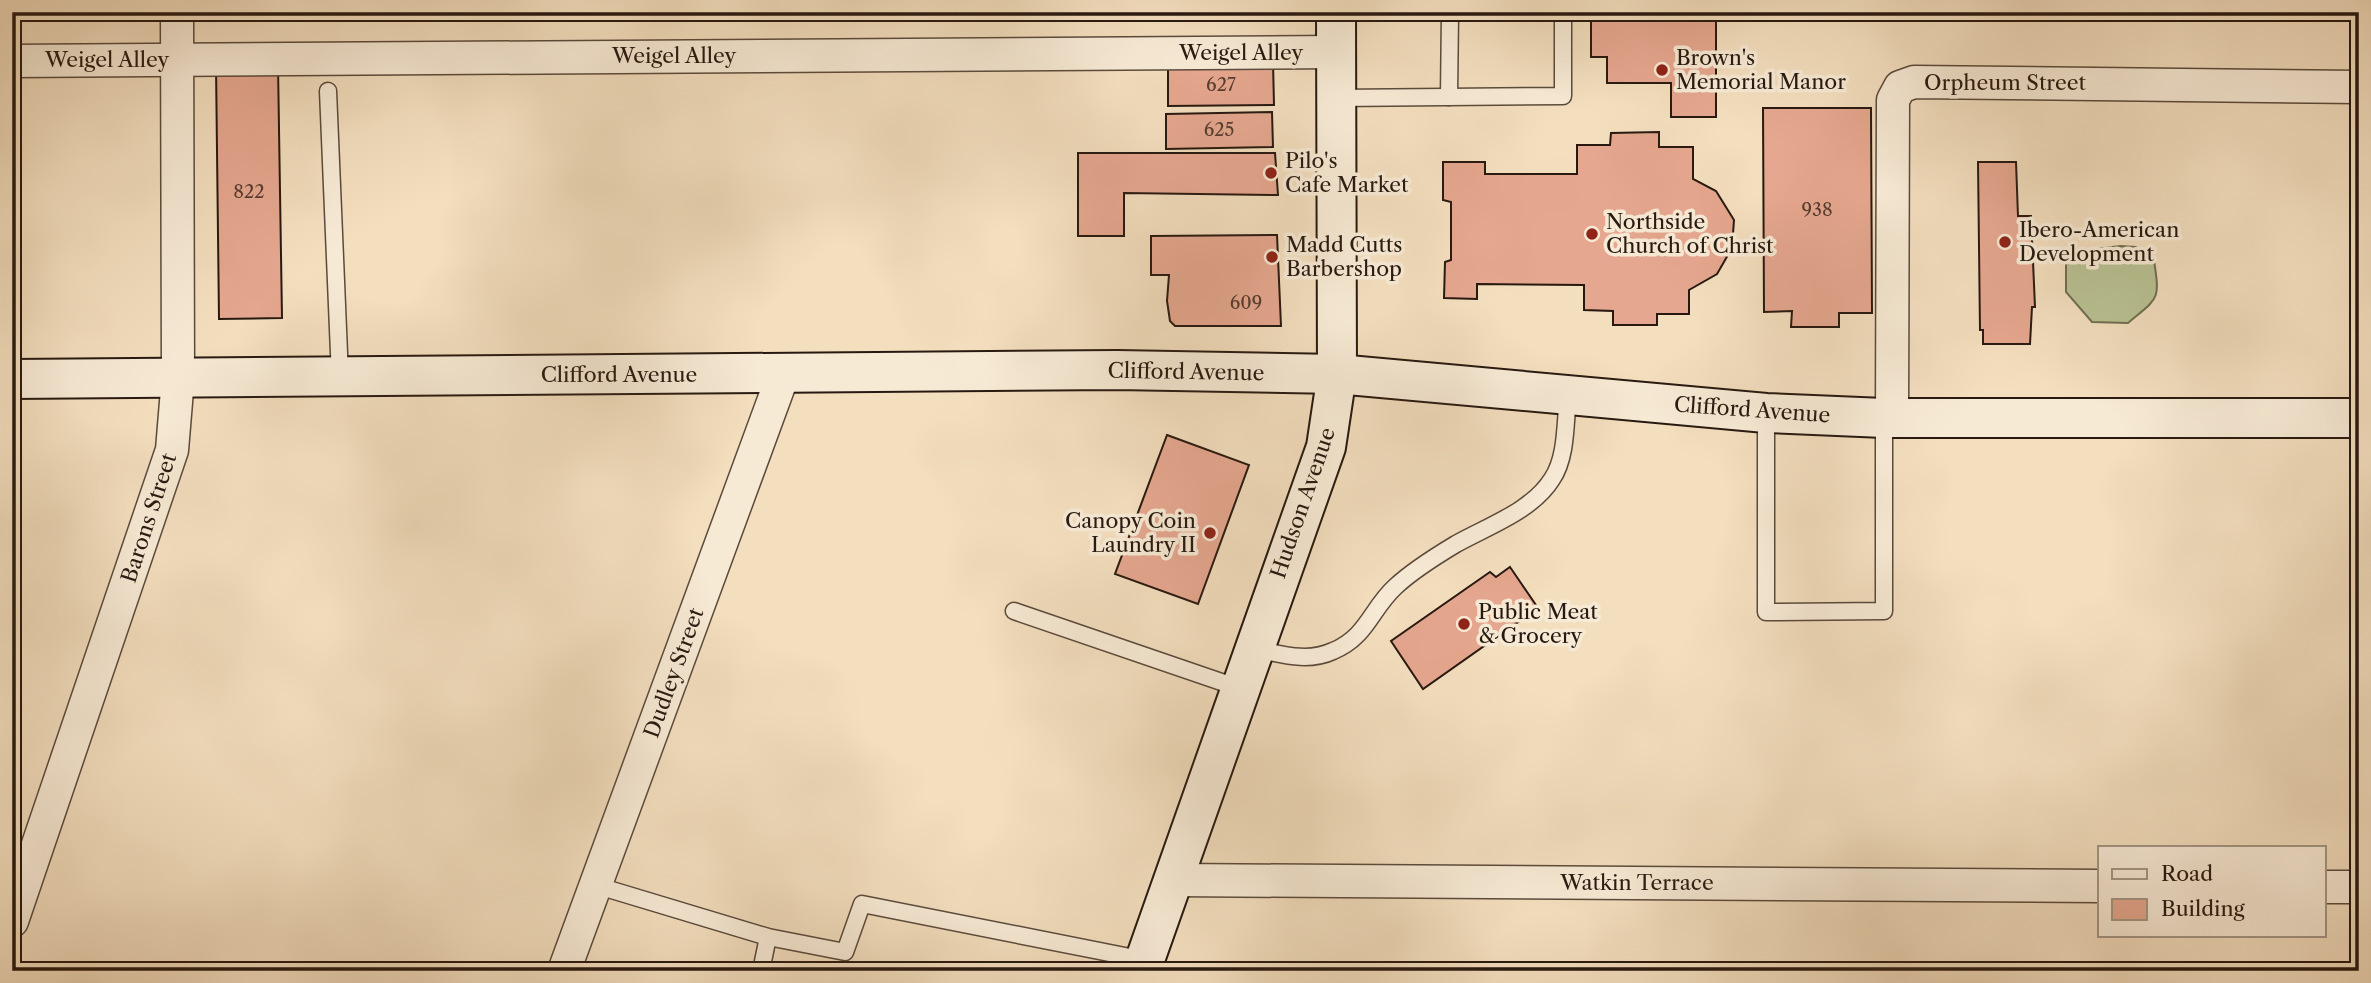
<svg xmlns="http://www.w3.org/2000/svg" width="2371" height="983" viewBox="0 0 2371 983" font-family="'Libre Caslon Text',serif">
<style>
.green{fill:#b9c293;stroke:#706e52;stroke-width:2}
.building{fill:#e5a78f;stroke:#281910;stroke-width:2}
.lines{fill:none;stroke-linecap:round;stroke-linejoin:round}
.service-casing{stroke:#5b4a3c;stroke-width:19}
.minor-casing{stroke:#5b4a3c;stroke-width:35}
.secondary-casing{stroke:#281910;stroke-width:42}
.service{stroke:#f7ead5;stroke-width:16}
.minor{stroke:#f7ead5;stroke-width:32}
.secondary{stroke:#f7ead5;stroke-width:38}
.poi-dot{fill:#8f2418;stroke:#f7ead5;stroke-width:2.5}
.labels{text-anchor:middle;stroke-width:7;stroke-linejoin:round;paint-order:stroke}
.number-label{font-size:18px;fill:#573c30}
.street-label{font-size:21px;fill:#281910;stroke:#f7ead5}
.poi-label{font-size:21px;fill:#281910;stroke:#f7ead5;text-anchor:start}
</style>
<rect width="100%" height="100%" fill="#f3debe"/>
<filter id="stains"><feTurbulence type="fractalNoise" baseFrequency=".00286" numOctaves="4"/><feColorMatrix values="0 0 0 0 .2 0 0 0 0 .09 0 0 0 0 .02 0 0 0 .5 -.17"/></filter>
<radialGradient id="worn" r=".72"><stop offset=".6" stop-color="#630" stop-opacity="0"/><stop offset="1" stop-color="#630" stop-opacity=".3"/></radialGradient>
<path class="green" d="M2120,246L2136,247L2154,260C2160,301 2159,297 2128,323L2092,322L2066,292V253Z"/>
<g class="building">
<path d="M1591,12H1716V117H1671V83H1607V57H1591Z"/>
<path d="M1273,62L1274,105L1168,106V66Z"/>
<path d="M278,65L282,318L219,319L216,66Z"/>
<path d="M1763,108H1871L1872,313H1839V327H1791L1792,311L1764,312Z"/>
<path d="M1272,112L1273,147L1166,149V114Z"/>
<path d="M1659,132V147H1693V179L1716,191L1734,220L1732,248L1717,274L1689,290V314H1657V325H1613V311L1584,310V285L1477,284V299L1444,298L1445,262L1451,260V202L1443,200V162H1485V174H1577V145H1610L1611,133Z"/>
<path d="M1078,153H1275L1278,195L1124,193V236H1078Z"/>
<path d="M1978,162H2016L2018,216H2031L2035,307H2032L2030,344H1983V330H1980Z"/>
<path d="M1277,235L1281,326H1175L1170,321L1167,301L1169,275H1151V236Z"/>
<path d="M1167,435L1249,465L1198,604L1115,574Z"/>
<path d="M1510,567L1538,608L1423,689L1391,641L1490,572L1496,577Z"/>
</g>
<g class="lines">
<g class="service-casing">
<g id="service">
<path d="M328,91L340,377"/>
<path d="M1449,97L1450,12"/>
<path d="M1337,98L1563,96V12"/>
<path d="M1766,413V612L1884,611V418"/>
<path d="M1014,611L1239,688"/>
<path d="M1255,649C1281,654 1307,663 1333,651C1367,637 1371,609 1395,587C1412,571 1436,556 1456,544C1488,526 1532,511 1552,479C1567,457 1565,422 1568,396"/>
<path d="M595,885L768,937L845,952L862,904L1145,960"/>
<path d="M761,971L768,937"/>
</g>
</g>
<g class="minor-casing">
<g id="minor">
<path d="M12,61L1337,52"/>
<path d="M1892,417L1893,100L1900,87L1914,82L2359,87"/>
<path d="M1174,880L2100,886"/>
<path d="M2324,887H2359"/>
<path d="M12,921L172,450L178,378L177,12"/>
<path d="M564,971L783,375"/>
</g>
</g>
<g class="secondary-casing">
<g id="secondary">
<path d="M12,379L1117,370L1337,374L1766,413L1884,418H2359"/>
<path d="M1141,971L1326,447L1337,374L1336,12"/>
</g>
</g>
<use href="#service" class="service"/>
<use href="#minor" class="minor"/>
<use href="#secondary" class="secondary"/>
</g>
<g class="poi-dot">
<circle cx="1662" cy="70" r="7"/>
<circle cx="1271" cy="173" r="7"/>
<circle cx="1592" cy="234" r="7"/>
<circle cx="2005" cy="242" r="7"/>
<circle cx="1272" cy="257" r="7"/>
<circle cx="1210" cy="533" r="7"/>
<circle cx="1464" cy="624" r="7"/>
</g>
<g class="labels">
<g class="number-label">
<text x="1221" y="91">627</text>
<text x="1219" y="136">625</text>
<text x="249" y="198">822</text>
<text x="1817" y="216">938</text>
<text x="1246" y="309">609</text>
</g>
<g class="street-label">
<text x="1241" y="60">Weigel Alley</text>
<text x="674" y="63">Weigel Alley</text>
<text x="107" y="67">Weigel Alley</text>
<text x="2005" y="90">Orpheum Street</text>
<text transform="translate(1186 372) rotate(1)" y="7">Clifford Avenue</text>
<text x="619" y="382">Clifford Avenue</text>
<text transform="translate(1752 410) rotate(4)" y="7">Clifford Avenue</text>
<text transform="translate(1303 503) rotate(-71)" y="7">Hudson Avenue</text>
<text transform="translate(149 518) rotate(-72)" y="7">Barons Street</text>
<text transform="translate(674 673) rotate(-70)" y="7">Dudley Street</text>
<text x="1637" y="890">Watkin Terrace</text>
</g>
<g class="poi-label">
<text x="1676" y="65">Brown's<tspan x="1676" dy="24">Memorial Manor</tspan></text>
<text x="1285" y="168">Pilo's<tspan x="1285" dy="24">Cafe Market</tspan></text>
<text x="1606" y="229">Northside<tspan x="1606" dy="24">Church of Christ</tspan></text>
<text x="2019" y="237">Ibero-American<tspan x="2019" dy="24">Development</tspan></text>
<text x="1286" y="252">Madd Cutts<tspan x="1286" dy="24">Barbershop</tspan></text>
<text x="1196" y="528" text-anchor="end">Canopy Coin<tspan x="1196" dy="24">Laundry II</tspan></text>
<text x="1478" y="619">Public Meat<tspan x="1478" dy="24">&amp; Grocery</tspan></text>
</g>
</g>
<rect width="2371" height="983" fill="none" stroke="#f3debe" stroke-width="42"/>
<rect x="14" y="14" width="2343" height="955" fill="none" stroke="#281910" stroke-width="3.5"/>
<rect x="21" y="21" width="2329" height="941" fill="none" stroke="#281910" stroke-width="2"/>
<rect x="2098" y="846" width="228" height="91" fill="#f7ead5" stroke="#a49686" stroke-width="2"/>
<rect x="2112" y="869" width="35" height="10" fill="#f7ead5" stroke="#a49686" stroke-width="2"/>
<text x="2161" y="881" font-size="21" fill="#281910">Road</text>
<rect x="2112" y="899" width="35" height="21" fill="#e5a78f" stroke="#a49686" stroke-width="2"/>
<text x="2161" y="916" font-size="21" fill="#281910">Building</text>
<rect width="100%" height="100%" filter="url(#stains)"/>
<rect width="100%" height="100%" fill="url(#worn)"/>
</svg>
